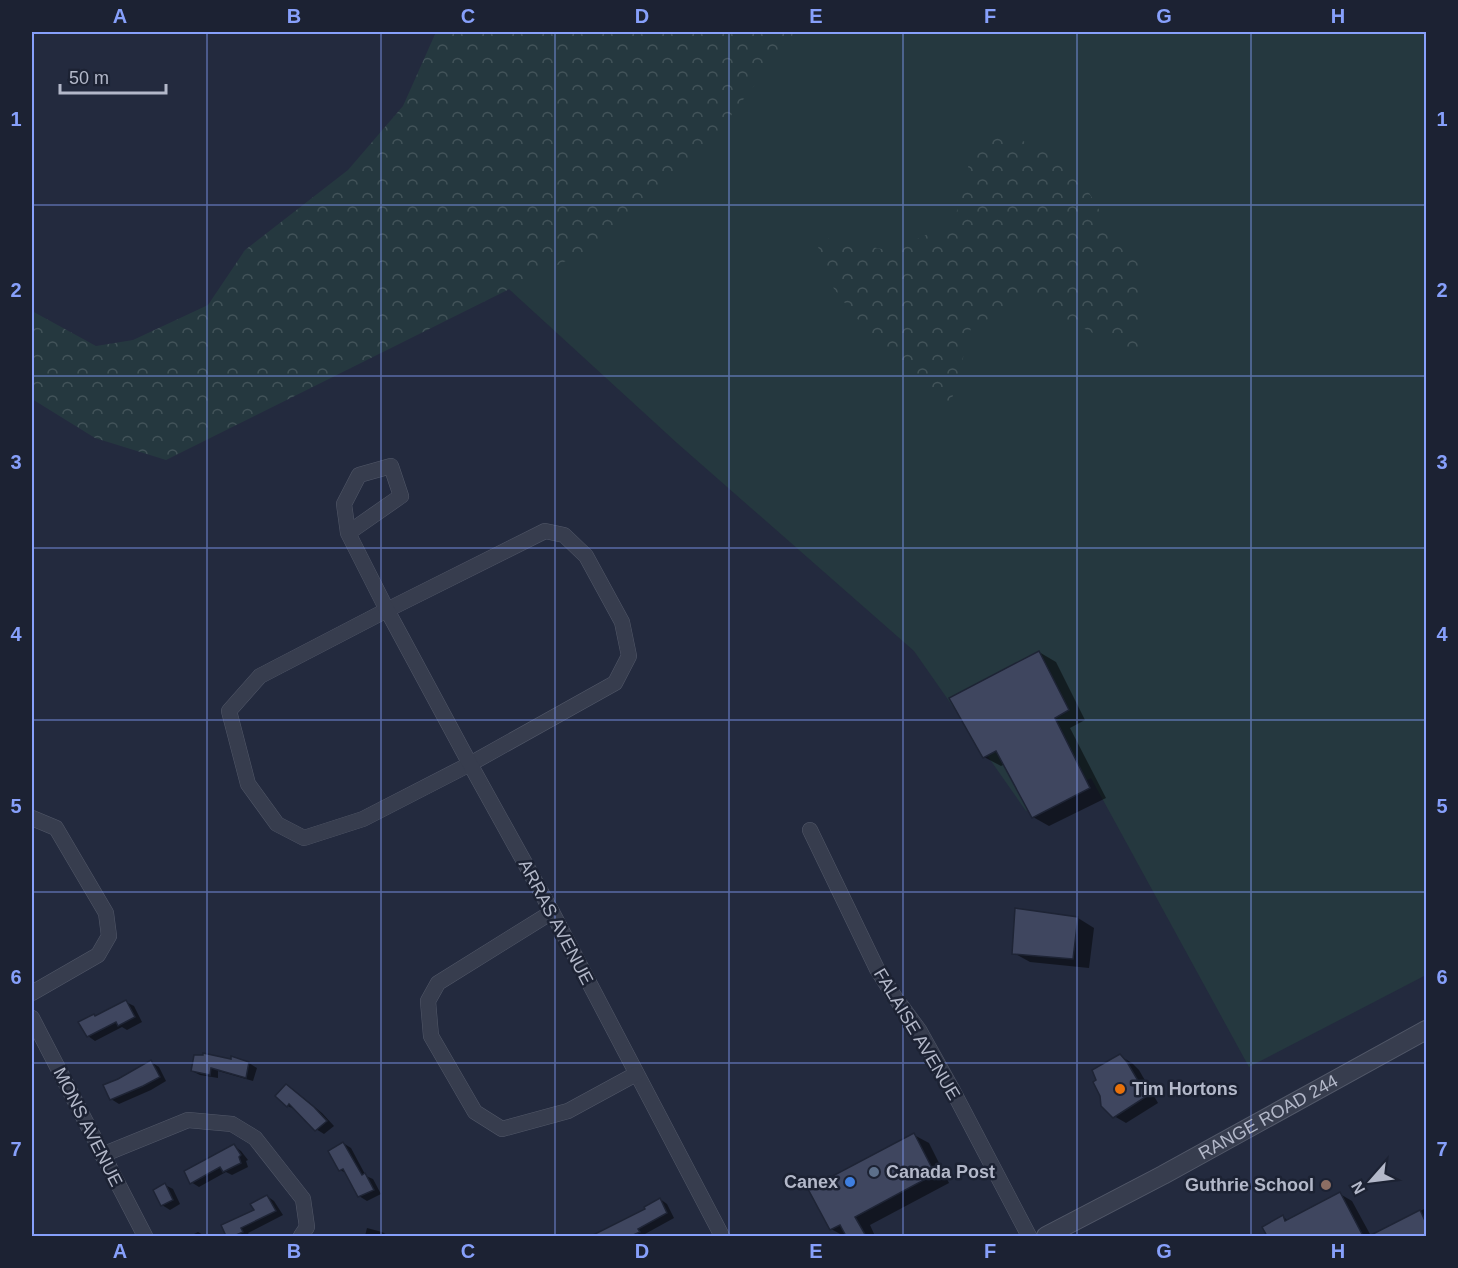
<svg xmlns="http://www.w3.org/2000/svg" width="1458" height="1268" viewBox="0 0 1458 1268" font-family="Helvetica,sans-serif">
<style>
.green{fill:#25383f}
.forest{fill:url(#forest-crowns)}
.shadow{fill:#0007}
.building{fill:#3f465f;stroke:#1e2435;stroke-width:1.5}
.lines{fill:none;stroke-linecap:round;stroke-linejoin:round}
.minor-casing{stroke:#525869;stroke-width:16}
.tertiary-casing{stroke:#525869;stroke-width:20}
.minor{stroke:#373d4e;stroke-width:15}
.tertiary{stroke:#373d4e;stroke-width:18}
.grid{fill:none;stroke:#87a0fb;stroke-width:1.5;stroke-opacity:0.55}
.food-dot{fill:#e8710a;stroke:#1c2233;stroke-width:2}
.service-dot{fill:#5c6f8a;stroke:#1c2233;stroke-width:2}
.shop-dot{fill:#3f7fe0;stroke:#1c2233;stroke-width:2}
.education-dot{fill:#8d6e63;stroke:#1c2233;stroke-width:2}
.labels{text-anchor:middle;stroke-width:5;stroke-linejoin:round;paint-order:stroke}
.street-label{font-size:18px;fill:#b3b8c9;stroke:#1c2233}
.poi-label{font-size:18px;font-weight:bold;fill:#b3b8c9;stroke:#1c2233;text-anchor:start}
.neatline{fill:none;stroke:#87a0fb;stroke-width:2}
.grid-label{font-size:20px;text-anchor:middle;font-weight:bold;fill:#87a0fb}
</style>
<defs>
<pattern id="forest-crowns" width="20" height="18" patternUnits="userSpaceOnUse" patternTransform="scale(1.5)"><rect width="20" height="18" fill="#25383f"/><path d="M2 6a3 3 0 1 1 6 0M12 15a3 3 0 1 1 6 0" fill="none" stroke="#425359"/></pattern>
</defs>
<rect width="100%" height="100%" fill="#232a3e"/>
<path class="green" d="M480,32H1426V975L1249,1067L1091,778L1026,811L914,651L677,443L378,169Z"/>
<g class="forest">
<path d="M436,32H795L713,139L608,240L166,460L95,438L32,399V311L96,346L133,340L208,305L245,250L348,170L403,106Z"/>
<path d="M1007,133L1074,167L1122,249L1141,266V358L1027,299L971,328L950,406L889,360L834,289L817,244L830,238L891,251L954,222L973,148Z"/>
</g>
<g class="shadow">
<path d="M1039,652L1056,662L1085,720L1070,728L1106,798L1049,826L1033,817L1005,764L1001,766L984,757Z"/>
<path d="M1078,918L1094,928L1089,968L1030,962L1014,953Z"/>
<path d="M126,1002L134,1006L142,1022L127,1030L122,1027L95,1041L88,1036L96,1017Z"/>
<path d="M1120,1056L1132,1063L1139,1070L1158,1103L1126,1123L1114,1116Z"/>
<path d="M232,1058L249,1063L257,1068L253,1081L218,1071V1078L200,1075L192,1071L232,1061Z"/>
<path d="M151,1062L159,1067L166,1081L151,1090L119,1104L111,1099L105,1085Z"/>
<path d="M286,1085L294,1090L322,1113L334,1126L324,1134L316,1129L296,1110L288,1106L277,1096Z"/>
<path d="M914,1135L929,1143L949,1183L870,1225L875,1236H844L831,1229Z"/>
<path d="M343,1143L351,1148L366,1176L373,1179L381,1194L367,1201L359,1196L348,1174L340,1170Z"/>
<path d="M234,1146L241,1151L248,1160L246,1161L248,1167L232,1175L226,1172L199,1187L191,1182Z"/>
<path d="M165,1185L173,1189L180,1204L170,1210L162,1205Z"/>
<path d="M1340,1194L1352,1201L1371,1236H1260L1267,1233L1283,1217L1289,1221Z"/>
<path d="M267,1196L274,1201L283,1215L248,1233L250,1236H228L223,1226L256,1211Z"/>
<path d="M660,1199L667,1204L674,1218L645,1234L647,1236H603L602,1233L647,1210Z"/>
<path d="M1426,1208V1236H1372Z"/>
<path d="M367,1228L382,1232L389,1236H365Z"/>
<path d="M198,1232L205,1236H190Z"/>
</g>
<g class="building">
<path d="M1039,651L1069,710L1055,718L1090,788L1032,818L996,751L983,758L949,698Z"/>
<path d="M1015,908L1078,917L1073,959L1012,954Z"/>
<path d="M126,1000L135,1017L118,1026L116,1022L87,1037L78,1022L94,1014L95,1016Z"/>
<path d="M203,1053L231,1059V1056L249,1062L246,1078L211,1068L210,1075L191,1071L194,1055H203Z"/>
<path d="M1120,1054L1127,1062L1147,1096L1113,1118L1101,1106L1100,1096L1093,1082L1096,1080L1092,1070Z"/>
<path d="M151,1060L160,1077L143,1086L110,1100L103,1085L118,1079Z"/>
<path d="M286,1084L314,1107L327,1121L315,1131L289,1104L287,1107L275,1096Z"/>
<path d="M914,1133L935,1174L855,1217L866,1236H846L840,1225L830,1230L808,1189Z"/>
<path d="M343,1142L362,1175L365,1173L374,1190L358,1197L343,1169L339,1171L328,1151Z"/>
<path d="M234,1144L241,1155L239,1157L241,1163L223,1172L220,1167L190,1184L184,1171Z"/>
<path d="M165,1183L173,1200L161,1206L153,1190Z"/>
<path d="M1340,1192L1363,1236H1267L1262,1227L1283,1215L1285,1221Z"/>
<path d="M267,1195L276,1211L241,1228L243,1232L234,1236H226L221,1225L254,1210L250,1204Z"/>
<path d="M660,1198L667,1213L638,1229L640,1232L631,1236H591L645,1209L644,1207Z"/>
<path d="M1420,1210L1426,1223V1236H1369Z"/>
</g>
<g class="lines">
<g class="minor-casing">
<g id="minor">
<path d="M545,531L564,535L586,556L622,622L629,656L615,683L470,764L363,819L304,838L277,824L248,784L229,711L260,676L387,610Z"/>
<path d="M348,533L401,496L391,466L359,475L344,504L348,533L387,610L470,764L552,912L722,1236"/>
<path d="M32,818L56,828L106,913L109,936L98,955L32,993"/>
<path d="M810,830L877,969L894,996L919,1030L953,1091L1029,1236"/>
<path d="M552,912L438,983L428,1001L431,1036L475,1112L502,1129L568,1111L636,1074"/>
<path d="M32,1018L145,1236"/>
<path d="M102,1155L188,1120L232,1124L255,1138L303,1199L307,1227L301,1236"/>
</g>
</g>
<g class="tertiary-casing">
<g id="tertiary">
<path id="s1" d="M1046,1236L1163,1175L1426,1030"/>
</g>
</g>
<use href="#minor" class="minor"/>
<use href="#tertiary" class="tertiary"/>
</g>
<path class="grid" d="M207,32V1236M381,32V1236M555,32V1236M729,32V1236M903,32V1236M1077,32V1236M1251,32V1236M32,205H1426M32,376H1426M32,548H1426M32,720H1426M32,892H1426M32,1063H1426"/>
<circle class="food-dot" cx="1120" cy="1089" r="6"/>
<circle class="service-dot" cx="874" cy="1172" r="6"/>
<circle class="shop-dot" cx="850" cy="1182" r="6"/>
<circle class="education-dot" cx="1326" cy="1185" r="6"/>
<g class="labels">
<g class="street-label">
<text transform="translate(556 922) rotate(62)" y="6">ARRAS AVENUE</text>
<text transform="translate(917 1034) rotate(59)" y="6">FALAISE AVENUE</text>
<text dy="6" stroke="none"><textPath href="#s1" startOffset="252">RANGE ROAD 244</textPath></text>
<text transform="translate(88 1127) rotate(63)" y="6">MONS AVENUE</text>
</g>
<g class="poi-label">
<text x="1132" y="1095">Tim Hortons</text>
<text x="886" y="1178">Canada Post</text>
<text x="838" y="1188" text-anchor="end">Canex</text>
<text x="1314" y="1191" text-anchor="end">Guthrie School</text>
</g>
</g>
<rect width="1458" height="1268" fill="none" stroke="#1c2233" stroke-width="66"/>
<g transform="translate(1371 1181) rotate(242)" stroke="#1c2233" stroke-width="4.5" paint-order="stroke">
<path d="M0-4.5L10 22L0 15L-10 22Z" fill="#b3b8c9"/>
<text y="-9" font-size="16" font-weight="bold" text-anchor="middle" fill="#b3b8c9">N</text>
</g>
<path d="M60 84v9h106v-9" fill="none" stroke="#b3b8c9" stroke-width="3"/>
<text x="69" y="84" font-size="18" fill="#b3b8c9" stroke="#1c2233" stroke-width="4.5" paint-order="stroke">50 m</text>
<rect x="33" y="33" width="1392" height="1202" class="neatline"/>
<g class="grid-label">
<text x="120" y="23">A</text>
<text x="294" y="23">B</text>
<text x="468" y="23">C</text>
<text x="642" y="23">D</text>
<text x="816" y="23">E</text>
<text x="990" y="23">F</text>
<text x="1164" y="23">G</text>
<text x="1338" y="23">H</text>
<text x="16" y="126">1</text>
<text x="1442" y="126">1</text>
<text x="16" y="297">2</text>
<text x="1442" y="297">2</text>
<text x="16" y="469">3</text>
<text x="1442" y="469">3</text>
<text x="16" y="641">4</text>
<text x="1442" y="641">4</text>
<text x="16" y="813">5</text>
<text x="1442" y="813">5</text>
<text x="16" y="984">6</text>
<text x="1442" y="984">6</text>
<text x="16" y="1156">7</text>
<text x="1442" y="1156">7</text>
<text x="120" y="1258">A</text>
<text x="294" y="1258">B</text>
<text x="468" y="1258">C</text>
<text x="642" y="1258">D</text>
<text x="816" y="1258">E</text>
<text x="990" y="1258">F</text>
<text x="1164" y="1258">G</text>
<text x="1338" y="1258">H</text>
</g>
</svg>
